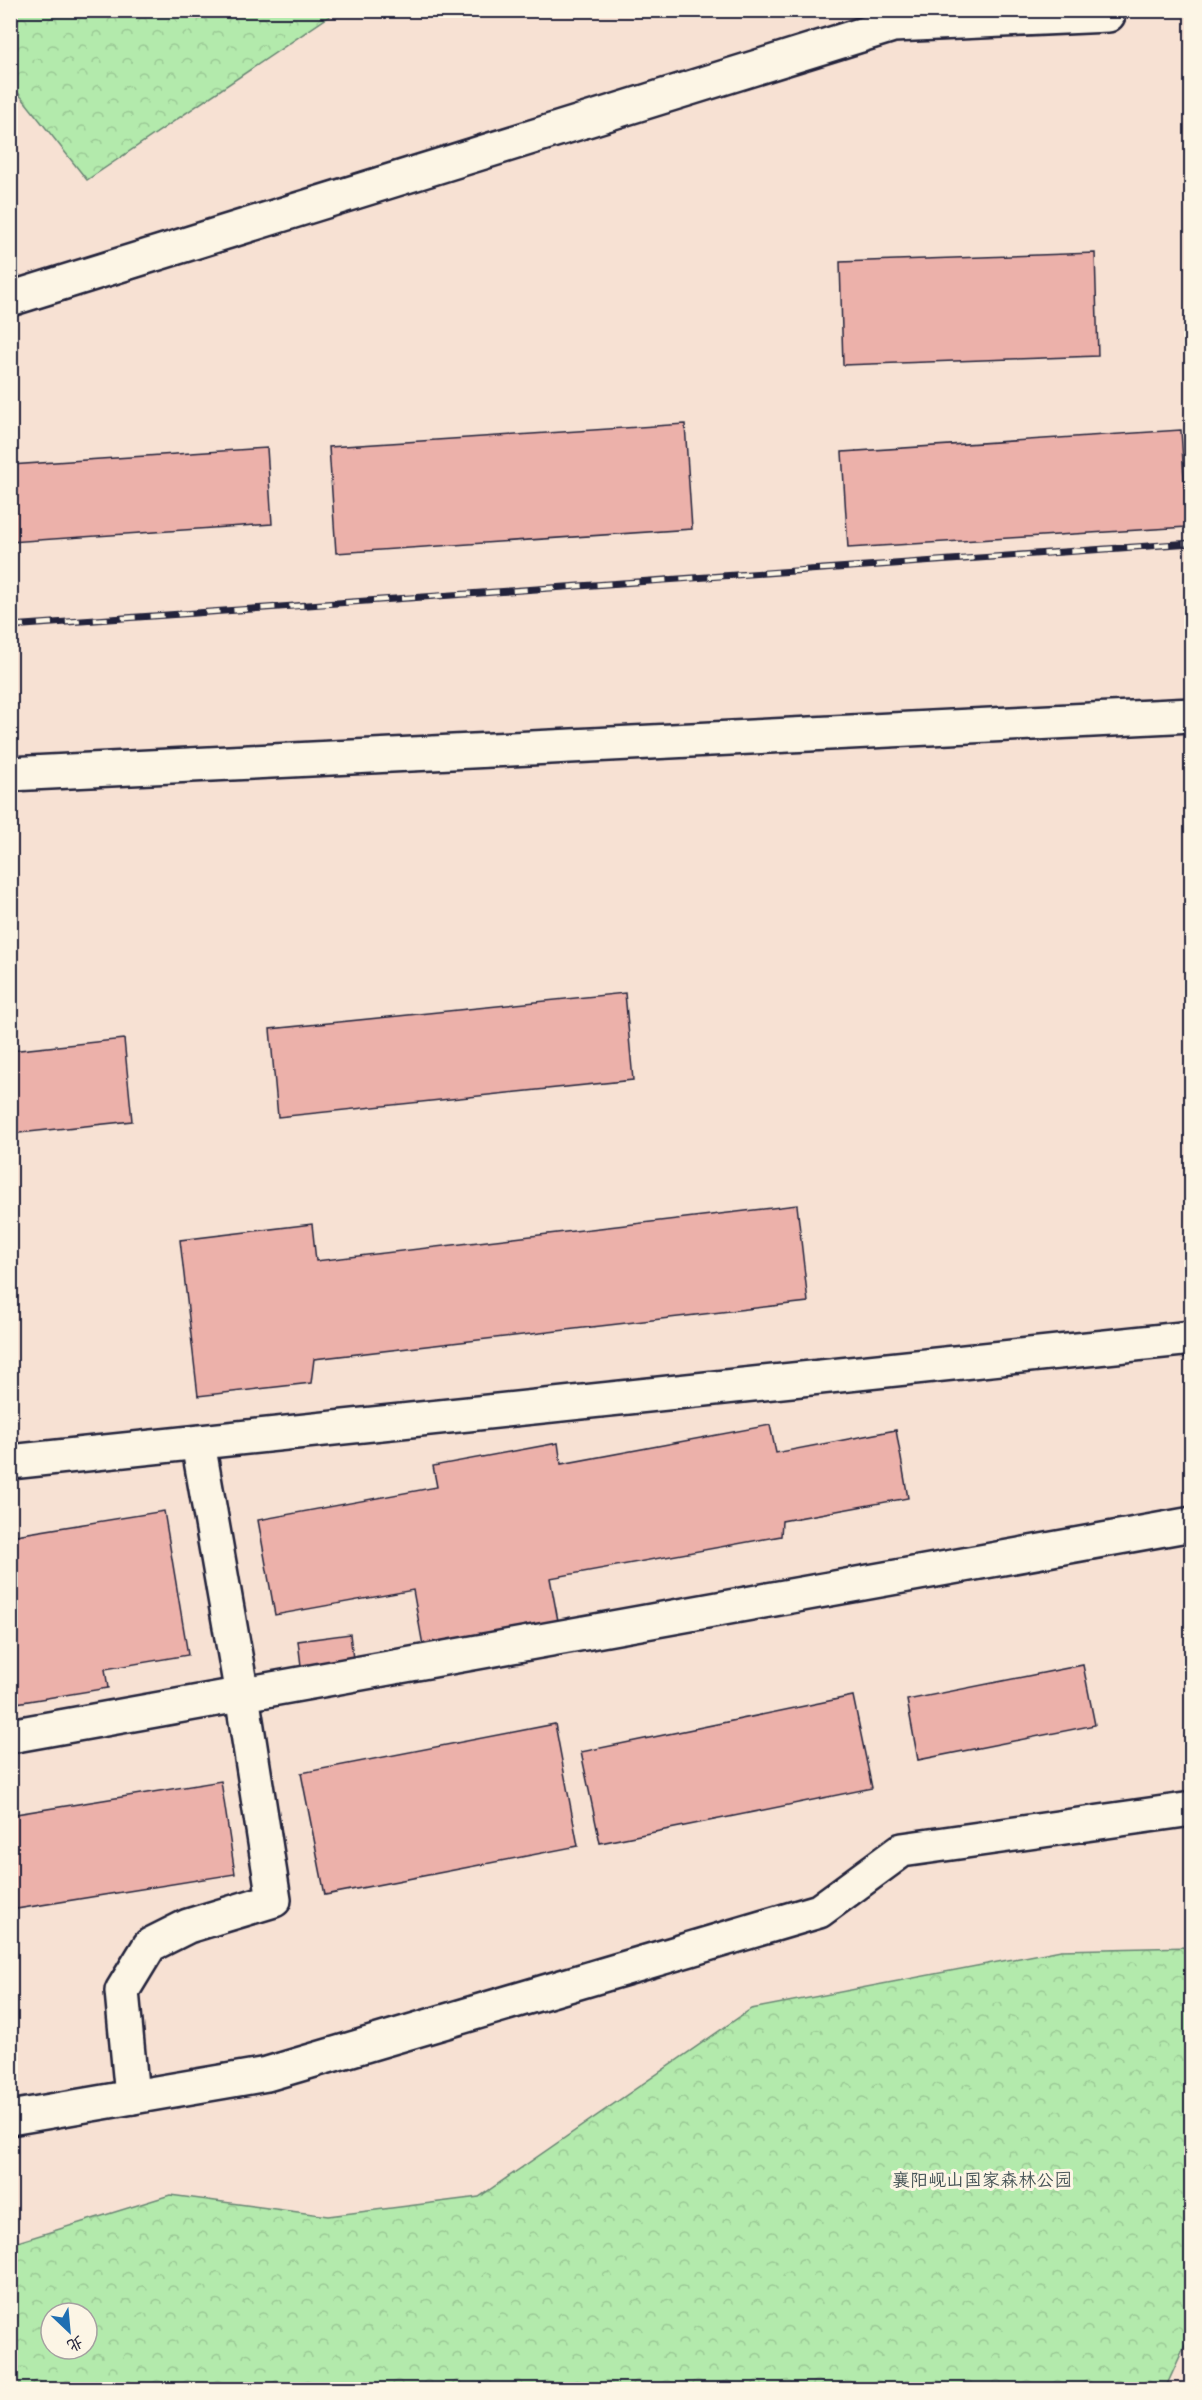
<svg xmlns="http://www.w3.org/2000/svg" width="1202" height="2400" viewBox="0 0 1202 2400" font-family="'Patrick Hand','LXGW WenKai TC',sans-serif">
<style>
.built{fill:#f7e1d3}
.forest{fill:url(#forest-crowns);stroke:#6a8674;stroke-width:1.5;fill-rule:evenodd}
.building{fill:#ecb1aa;stroke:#22223b;stroke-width:1.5}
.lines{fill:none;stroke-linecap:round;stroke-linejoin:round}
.minor-casing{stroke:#22223b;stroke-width:38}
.minor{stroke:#fcf5e5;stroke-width:33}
.rail-casing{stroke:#22223b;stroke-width:7}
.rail{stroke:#fcf5e5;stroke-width:4.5;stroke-dasharray:14;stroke-linecap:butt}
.labels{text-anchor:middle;stroke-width:6;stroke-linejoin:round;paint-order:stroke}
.park-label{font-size:18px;fill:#465457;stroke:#fcf5e5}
</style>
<defs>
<pattern id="forest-crowns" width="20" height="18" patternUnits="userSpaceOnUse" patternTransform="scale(1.5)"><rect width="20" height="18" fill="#b3eaac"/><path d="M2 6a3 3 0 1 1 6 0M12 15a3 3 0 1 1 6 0" fill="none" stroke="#9ac895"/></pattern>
</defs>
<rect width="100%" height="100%" fill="#fcf5e5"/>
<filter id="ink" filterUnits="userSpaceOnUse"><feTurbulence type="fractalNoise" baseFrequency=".0167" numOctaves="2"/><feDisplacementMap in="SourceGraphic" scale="12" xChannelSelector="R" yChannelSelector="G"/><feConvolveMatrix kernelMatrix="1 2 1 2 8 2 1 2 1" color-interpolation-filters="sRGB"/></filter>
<g filter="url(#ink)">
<g class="built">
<path d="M337,11H1191V1947L1061,1950L751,2009L479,2197L328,2216L170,2195L11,2244L10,84L87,180Z"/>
<path d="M1191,2332V2389H1165Z"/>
</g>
<g class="forest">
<path d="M11,10H337V11L87,180L11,84Z"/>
<path d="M1191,1947V2332L1165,2389H11V2244L170,2195L328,2216L479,2197L751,2009L1061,1950ZM51,2313H87V2349H51Z"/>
</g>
<g class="building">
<path d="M1095,253L1098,356L843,365L840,262Z"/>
<path d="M685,424L692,529L336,553L329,447Z"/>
<path d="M1181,430L1187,527L848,548L842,452Z"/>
<path d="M267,448L272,524L10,542V465Z"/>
<path d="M625,993L633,1080L278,1117L270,1029Z"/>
<path d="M124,1039L132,1121L10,1134V1051Z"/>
<path d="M797,1205L808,1302L314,1359L311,1383L198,1396L180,1240L312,1224L316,1261Z"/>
<path d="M770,1425L776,1453L896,1430L908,1498L782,1521L781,1536L550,1578L559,1626L424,1651L413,1590L275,1615L258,1520L437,1487L433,1466L558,1443L561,1464Z"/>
<path d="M164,1511L188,1655L105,1669L108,1688L10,1704V1536Z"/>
<path d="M350,1634L354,1667L302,1674L298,1641Z"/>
<path d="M1083,1665L1095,1725L918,1760L907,1700Z"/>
<path d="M853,1696L872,1788L600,1843L581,1752Z"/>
<path d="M555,1724L578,1846L325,1895L301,1773Z"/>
<path d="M221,1781L235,1874L10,1910V1815Z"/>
</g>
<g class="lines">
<g class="minor-casing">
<g id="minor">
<path d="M10,299L893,25L1108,15"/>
<path d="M10,774L1192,715"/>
<path d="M10,1462L1192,1338"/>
<path d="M10,1736L1192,1524"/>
<path d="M132,2097L122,1991L150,1945L188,1926L274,1900L242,1695L198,1443"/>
<path d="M10,2118L267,2074L819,1911L902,1850L1192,1809"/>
</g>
</g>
<use href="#minor" class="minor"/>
<g class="rail-casing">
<path id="rail" d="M10,626L1192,543"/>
</g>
<use href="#rail" class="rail"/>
</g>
</g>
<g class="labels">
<g class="park-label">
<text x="982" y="2186">襄阳岘山国家森林公园</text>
</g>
</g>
<rect width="1202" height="2400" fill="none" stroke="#fcf5e5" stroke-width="36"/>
<rect x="18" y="18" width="1166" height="2364" fill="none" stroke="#22223b" stroke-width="2" filter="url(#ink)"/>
<g transform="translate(69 2331) rotate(154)"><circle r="28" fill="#fcf5e5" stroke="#a5a1a1" stroke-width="1.5"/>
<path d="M0-4.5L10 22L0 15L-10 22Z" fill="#1f6fb2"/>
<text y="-9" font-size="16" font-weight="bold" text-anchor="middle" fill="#22223b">北</text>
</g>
</svg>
